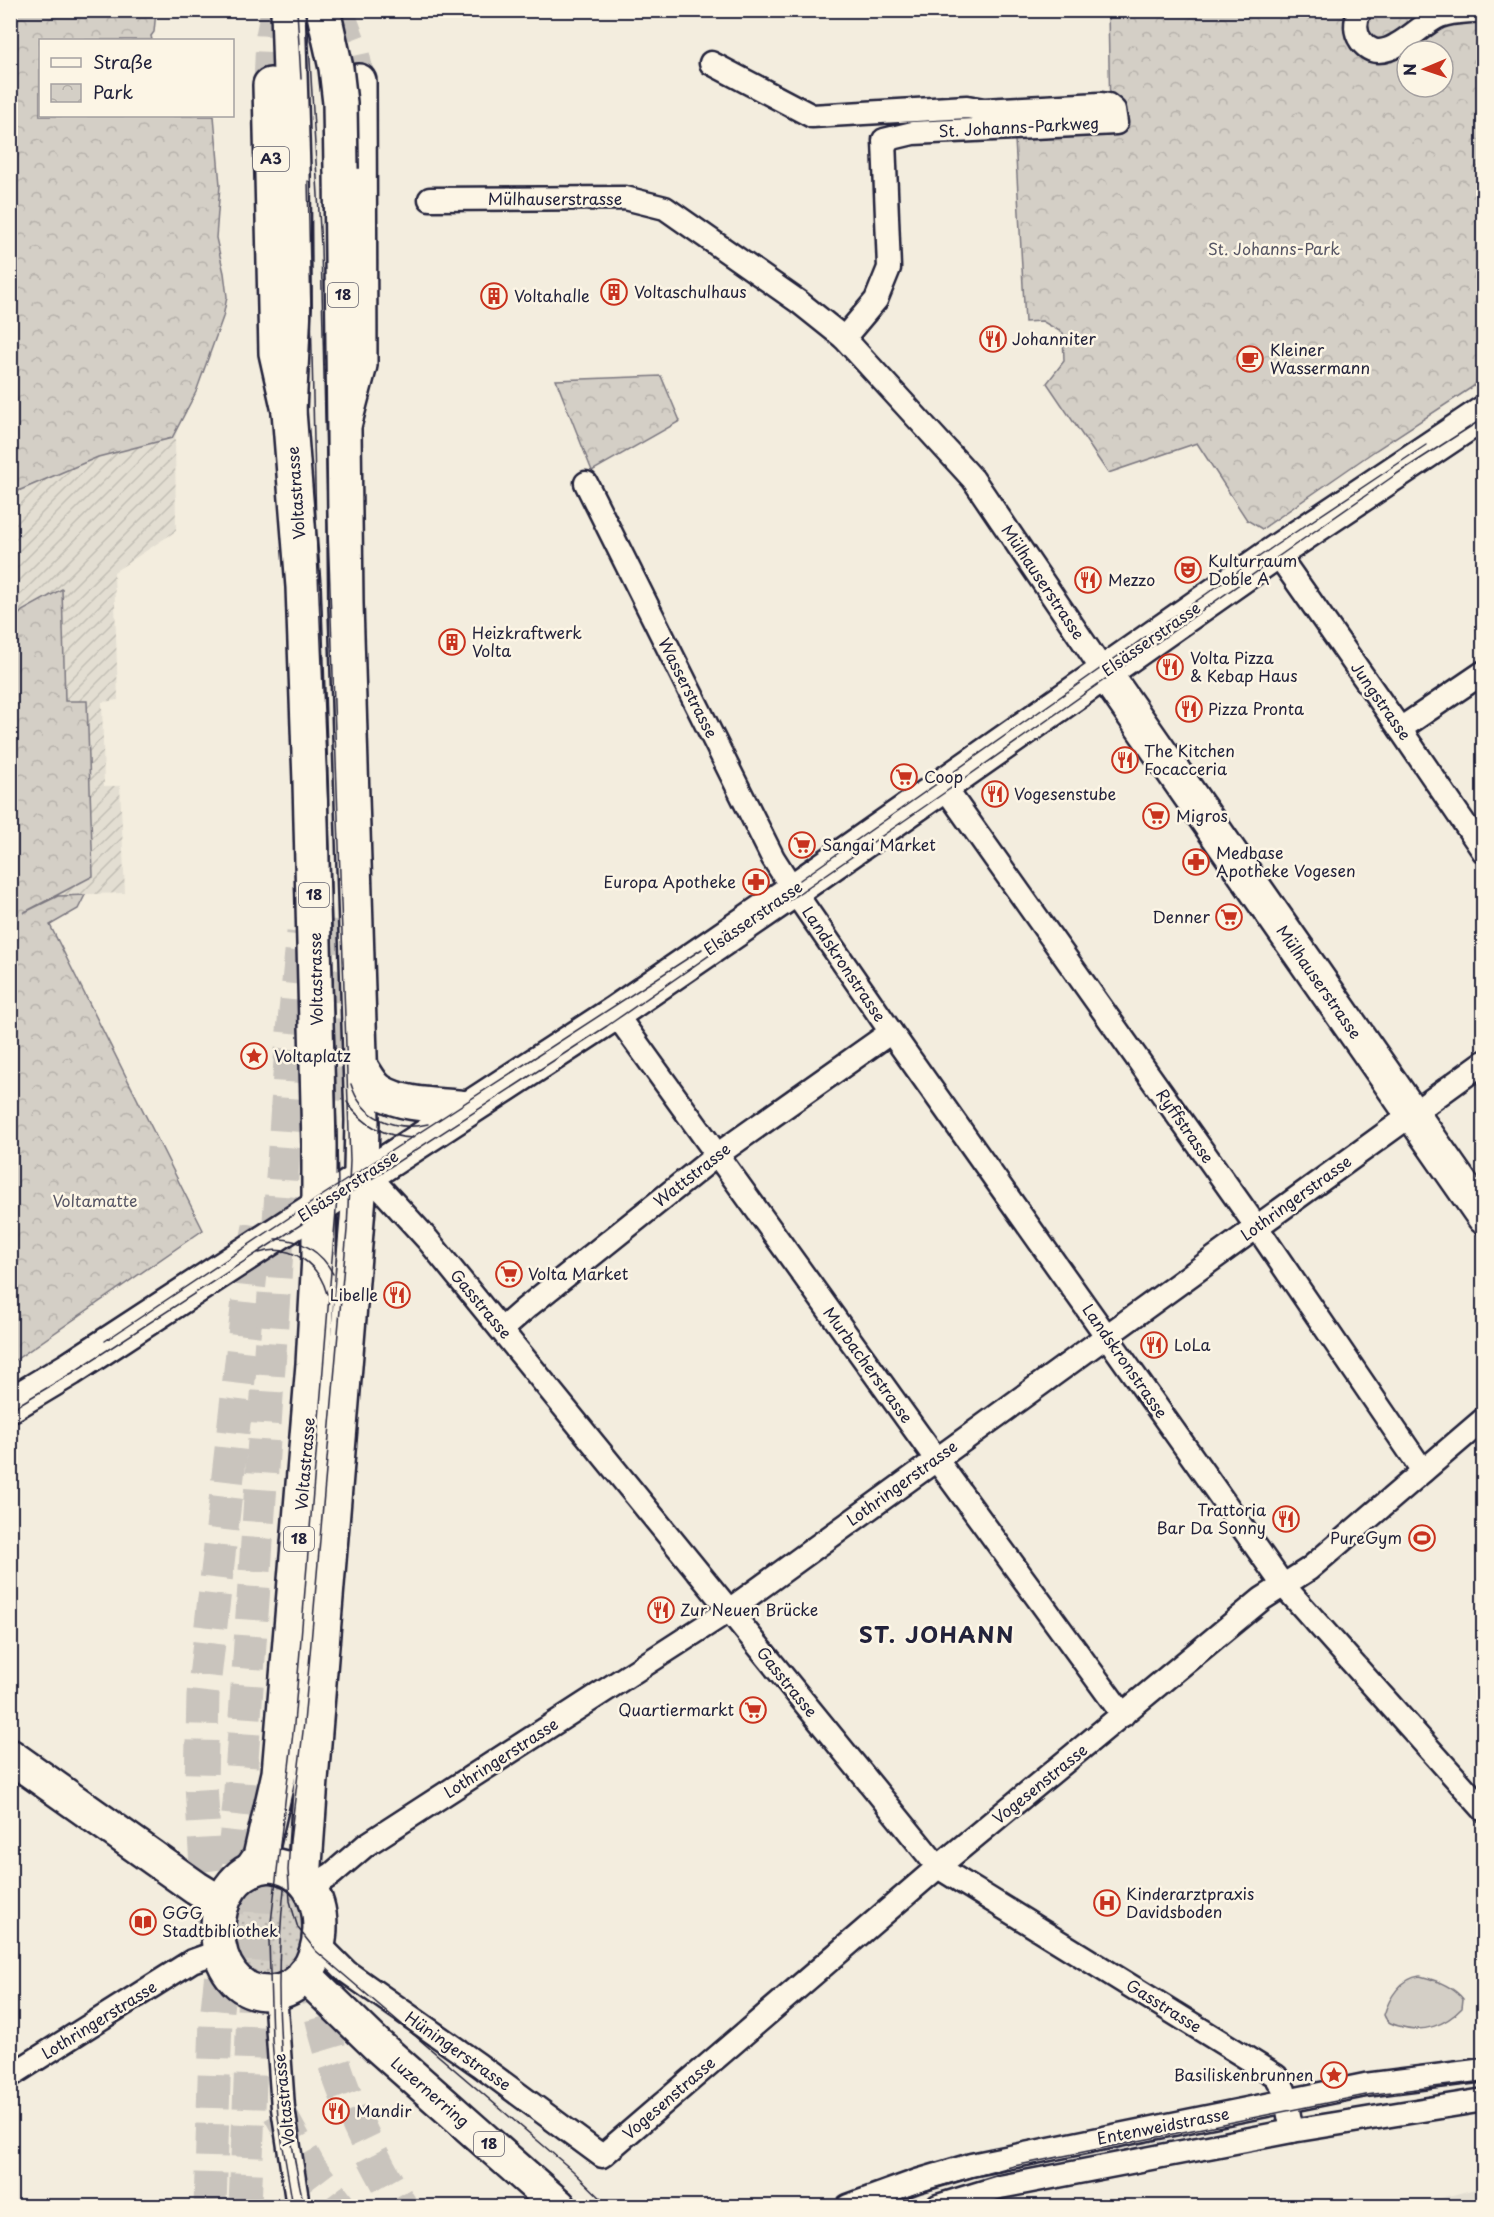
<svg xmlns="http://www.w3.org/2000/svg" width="1494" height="2217" viewBox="0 0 1494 2217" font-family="'Playpen Sans',sans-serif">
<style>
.built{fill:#e3ded2}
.industrial{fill:url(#industrial-furrows)}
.grass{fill:url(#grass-dots);stroke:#7b7880;stroke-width:1.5}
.park{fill:url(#park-crowns);stroke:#7b7880;stroke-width:1.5;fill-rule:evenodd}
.garden{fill:#d4cfc6;stroke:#7b7880;stroke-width:1.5}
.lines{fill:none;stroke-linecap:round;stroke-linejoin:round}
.highway-tunnel{stroke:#c9c4bd;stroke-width:33;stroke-dasharray:33 16;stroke-linecap:butt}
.street-casing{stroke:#22223b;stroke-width:27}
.secondary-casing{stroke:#22223b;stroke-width:38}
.primary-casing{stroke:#22223b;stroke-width:38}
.highway-casing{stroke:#22223b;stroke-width:38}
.street{stroke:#fcf5e5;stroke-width:22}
.secondary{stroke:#fcf5e5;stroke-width:33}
.primary{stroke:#fcf5e5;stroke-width:33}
.highway{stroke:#fcf5e5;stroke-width:33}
.tram{stroke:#22223b;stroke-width:1.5}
.primary-bridge-casing{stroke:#22223b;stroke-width:38;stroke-linecap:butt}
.primary-bridge{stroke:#fcf5e5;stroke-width:33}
.labels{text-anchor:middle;stroke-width:5;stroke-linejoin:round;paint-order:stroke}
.shield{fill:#fcf5e5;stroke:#63616e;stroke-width:1.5}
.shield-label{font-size:15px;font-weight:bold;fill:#22223b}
.street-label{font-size:16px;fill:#22223b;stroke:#fcf5e5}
.park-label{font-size:16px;fill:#575665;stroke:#fcf5e5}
.poi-label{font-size:16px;fill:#22223b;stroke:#fcf5e5;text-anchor:start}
.district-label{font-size:22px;font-weight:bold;letter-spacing:1.5px;fill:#22223b;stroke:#fcf5e5}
</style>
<defs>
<pattern id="industrial-furrows" width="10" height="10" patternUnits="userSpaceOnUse" patternTransform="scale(1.5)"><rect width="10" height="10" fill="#e3ded2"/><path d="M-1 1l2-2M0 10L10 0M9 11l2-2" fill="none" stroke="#c2beb5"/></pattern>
<pattern id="grass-dots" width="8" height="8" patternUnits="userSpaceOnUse" patternTransform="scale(1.5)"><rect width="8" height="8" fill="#d4cfc6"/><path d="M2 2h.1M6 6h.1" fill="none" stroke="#b6b1ab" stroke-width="1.8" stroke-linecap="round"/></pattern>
<pattern id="park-crowns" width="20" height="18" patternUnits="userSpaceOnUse" patternTransform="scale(1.5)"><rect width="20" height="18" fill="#d4cfc6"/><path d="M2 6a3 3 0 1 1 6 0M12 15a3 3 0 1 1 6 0" fill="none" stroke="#b6b1ab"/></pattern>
</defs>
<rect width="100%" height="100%" fill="#f3edde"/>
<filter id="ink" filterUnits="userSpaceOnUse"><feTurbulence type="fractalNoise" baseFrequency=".0167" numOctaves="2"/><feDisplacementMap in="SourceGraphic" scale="12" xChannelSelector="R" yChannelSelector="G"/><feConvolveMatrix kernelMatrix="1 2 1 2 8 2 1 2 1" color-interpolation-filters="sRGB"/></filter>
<g filter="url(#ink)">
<path class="built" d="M1483,2187V2206H1410Z"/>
<path class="industrial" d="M11,11L151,36L152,40H40V116L193,366L175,439L176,531L114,572L118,700L102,702L104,786H120L125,893L58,895L11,920Z"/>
<path class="grass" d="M263,1881C273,1882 285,1883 292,1891C308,1907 304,1960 285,1972C279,1976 270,1976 263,1976C257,1975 251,1973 247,1968C230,1948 231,1916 245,1895C248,1889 257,1885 263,1881Z"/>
<g class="park">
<path d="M11,10L156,11L154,32L151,36L152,40H40V116H214L220,185L216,238L224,273L227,297L223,317L196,392L172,438L98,457L11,494Z"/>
<path d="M1108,11H1483V380L1376,450L1262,529L1247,520L1197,443L1108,473L1047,383L1064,361L1063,333L1042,321L1025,322L1014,121L1110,113ZM1407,51H1443V87H1407Z"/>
<path d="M661,376L680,421L592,471L556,380Z"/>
<path d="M62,589L65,701H87L93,876L23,913L58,896L85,895L78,909L50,925L203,1230L11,1363V624L22,611Z"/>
</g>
<path class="garden" d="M1420,1976C1436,1980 1453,1986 1463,1999L1462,2008C1446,2025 1423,2034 1399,2026C1392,2024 1387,2023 1384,2015C1389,1998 1401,1978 1420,1976Z"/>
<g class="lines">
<g class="highway-tunnel">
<path d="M337,10L352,49L359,81"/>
<path d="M270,85L272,36L277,10"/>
<path d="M330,1100L344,915"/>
<path d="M213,1920L206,1866L201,1785L203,1695L252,1265L259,1226"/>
<path d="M312,1969C325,2056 356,2131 401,2206"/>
<path d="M279,2112L310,2168L339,2206"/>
<path d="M210,2206L216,2019L239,1804L290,1061L303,933"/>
<path d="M245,2206L260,1841"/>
</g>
<g class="street-casing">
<g id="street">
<path d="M1360,10C1355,21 1354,31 1361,41C1384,71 1418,24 1440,16C1453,11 1468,12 1482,10"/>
<path d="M711,63L812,116L967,107L984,110L1100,104L1108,105L1114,110L1116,123L913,133L884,140L889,268L876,300L844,338"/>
<path d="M430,199L625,198L665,208L799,302L844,338L973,479L1104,672"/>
<path d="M586,483L773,858L796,894L891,1032L1283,1585L1484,1810"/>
<path d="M1276,552L1400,729L1484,852"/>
<path d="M1400,729L1484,672"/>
<path d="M943,785L1256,1226L1423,1471"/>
<path d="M615,1013L936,1459L1123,1715"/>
<path d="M361,1178L372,1179L428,1240L938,1867L1276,2076L1284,2090L1292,2131"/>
<path d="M502,1329L526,1308L717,1155L891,1032"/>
<path d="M310,1888L332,1874L366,1845L728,1611L1484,1062"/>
<path d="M318,1943L347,1972L479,2065L602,2156L938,1867L1262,1599L1309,1569L1484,1419"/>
<path d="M275,1993L283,2108L298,2206"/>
<path d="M10,2076L192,1961L220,1951"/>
<path d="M848,2206L917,2181L971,2165L1365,2085L1484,2070"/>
<path d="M938,2206L1000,2187L1292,2131L1484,2100"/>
</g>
</g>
<g class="secondary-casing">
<g id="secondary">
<path d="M1104,672L1484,1217"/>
<path d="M361,1067C367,1076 372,1087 381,1092C403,1106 443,1105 468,1108"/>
<path d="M10,1405L70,1369L615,1013L794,890L1276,552L1484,413"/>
<path d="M10,1756L196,1888L222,1904"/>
</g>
</g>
<g class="primary-casing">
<g id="primary">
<path d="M270,1865C342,1871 331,1991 270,1993C203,1996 198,1871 270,1865Z"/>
<path d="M251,1870L260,1857L279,1773L313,1364L319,1256V1145L310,782L303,587L289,411L294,307L293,170L288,10"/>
<path d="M304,1879L311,1780L361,1171L362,1120L346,604L341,169"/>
<path d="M304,1974L377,2045L559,2206"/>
</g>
</g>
<g class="highway-casing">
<g id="highway">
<path d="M270,85L276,353L289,411"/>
<path d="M345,422L360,365L359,81"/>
</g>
</g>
<use href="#street" class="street"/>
<use href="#secondary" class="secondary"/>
<use href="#primary" class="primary"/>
<use href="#highway" class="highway"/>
<g class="tram">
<path d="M297,10L301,79"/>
<path d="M307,10L321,246L327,503L350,1161L347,1230L304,1723L290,1841L288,1870L290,1901L294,1915L298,1928L316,1951L572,2170L609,2206"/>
<path d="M800,880L1273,547L1426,445"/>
<path d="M351,1084C361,1118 395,1132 428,1124"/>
<path d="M347,1102C362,1125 386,1137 413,1138"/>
<path d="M275,1239C300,1238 322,1252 333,1274"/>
<path d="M259,1253C291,1243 319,1264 327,1294"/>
<path d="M105,1341L320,1197L702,949"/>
<path d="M10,1410L72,1373L607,1026L947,791L1279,556L1395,475L1484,418"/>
<path d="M284,1889C273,1994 281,2103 304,2206"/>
<path d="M293,2206L278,2117L272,2039L269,1940L294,1724L338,1186L330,851L316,527L308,181"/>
<path d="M880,2206L933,2188L1014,2166L1366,2095L1484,2081"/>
</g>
<g class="primary-bridge-casing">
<path id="primary-bridge" d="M323,10L336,68L340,103L341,169"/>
</g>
<use href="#primary-bridge" class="primary-bridge"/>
</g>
</g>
<defs>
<g id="building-ring" transform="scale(1.35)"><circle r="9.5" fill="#fcf5e5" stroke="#c8321e" stroke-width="1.5"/><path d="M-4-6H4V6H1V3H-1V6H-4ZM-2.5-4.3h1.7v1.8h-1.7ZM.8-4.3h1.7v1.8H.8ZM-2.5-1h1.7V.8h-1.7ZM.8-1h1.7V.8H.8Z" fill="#c8321e"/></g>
<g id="restaurant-ring" transform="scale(1.35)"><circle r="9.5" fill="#fcf5e5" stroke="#c8321e" stroke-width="1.5"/><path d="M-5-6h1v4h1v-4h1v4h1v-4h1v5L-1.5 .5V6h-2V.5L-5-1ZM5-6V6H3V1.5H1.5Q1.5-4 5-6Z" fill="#c8321e"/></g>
<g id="cafe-ring" transform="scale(1.35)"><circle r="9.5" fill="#fcf5e5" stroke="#c8321e" stroke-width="1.5"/><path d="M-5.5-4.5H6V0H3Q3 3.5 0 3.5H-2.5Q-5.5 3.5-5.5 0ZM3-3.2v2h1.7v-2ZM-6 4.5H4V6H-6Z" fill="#c8321e"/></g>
<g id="theatre-ring" transform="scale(1.35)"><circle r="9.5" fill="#fcf5e5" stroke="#c8321e" stroke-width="1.5"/><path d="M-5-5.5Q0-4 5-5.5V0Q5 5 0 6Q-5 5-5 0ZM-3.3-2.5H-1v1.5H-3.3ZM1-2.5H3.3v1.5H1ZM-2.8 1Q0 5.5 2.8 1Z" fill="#c8321e"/></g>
<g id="supermarket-ring" transform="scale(1.35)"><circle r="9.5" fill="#fcf5e5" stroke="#c8321e" stroke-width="1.5"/><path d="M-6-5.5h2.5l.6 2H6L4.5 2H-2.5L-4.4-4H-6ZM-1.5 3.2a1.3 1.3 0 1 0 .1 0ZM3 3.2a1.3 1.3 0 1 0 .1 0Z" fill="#c8321e"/></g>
<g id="pharmacy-ring" transform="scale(1.35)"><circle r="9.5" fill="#fcf5e5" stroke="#c8321e" stroke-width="1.5"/><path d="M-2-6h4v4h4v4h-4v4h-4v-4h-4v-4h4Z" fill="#c8321e"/></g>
<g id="sight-ring" transform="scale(1.35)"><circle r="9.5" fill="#fcf5e5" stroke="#c8321e" stroke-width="1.5"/><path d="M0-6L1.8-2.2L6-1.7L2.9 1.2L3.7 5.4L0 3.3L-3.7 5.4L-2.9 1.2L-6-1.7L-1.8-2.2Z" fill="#c8321e"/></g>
<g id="stadium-ring" transform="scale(1.35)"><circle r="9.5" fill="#fcf5e5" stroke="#c8321e" stroke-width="1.5"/><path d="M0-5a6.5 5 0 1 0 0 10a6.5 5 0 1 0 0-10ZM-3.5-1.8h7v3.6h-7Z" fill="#c8321e"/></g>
<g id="hospital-ring" transform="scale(1.35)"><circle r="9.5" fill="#fcf5e5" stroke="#c8321e" stroke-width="1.5"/><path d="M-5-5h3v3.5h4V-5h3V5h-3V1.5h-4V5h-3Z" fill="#c8321e"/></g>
<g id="library-ring" transform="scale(1.35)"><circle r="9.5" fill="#fcf5e5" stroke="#c8321e" stroke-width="1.5"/><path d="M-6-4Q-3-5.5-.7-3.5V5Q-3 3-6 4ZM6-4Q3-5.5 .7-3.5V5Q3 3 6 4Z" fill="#c8321e"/></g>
</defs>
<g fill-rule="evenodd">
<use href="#building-ring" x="614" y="292"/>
<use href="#building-ring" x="494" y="296"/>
<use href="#restaurant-ring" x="993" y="339"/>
<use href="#cafe-ring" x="1250" y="359"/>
<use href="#theatre-ring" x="1188" y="570"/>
<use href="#restaurant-ring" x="1088" y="580"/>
<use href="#building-ring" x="452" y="642"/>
<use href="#restaurant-ring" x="1170" y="667"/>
<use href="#restaurant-ring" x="1189" y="709"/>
<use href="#restaurant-ring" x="1125" y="760"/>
<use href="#supermarket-ring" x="904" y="777"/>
<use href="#restaurant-ring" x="995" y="794"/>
<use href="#supermarket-ring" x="1156" y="816"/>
<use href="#supermarket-ring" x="802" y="845"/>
<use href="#pharmacy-ring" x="1196" y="862"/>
<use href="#pharmacy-ring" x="756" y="882"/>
<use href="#supermarket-ring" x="1229" y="917"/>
<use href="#sight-ring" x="254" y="1056"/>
<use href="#supermarket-ring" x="509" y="1274"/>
<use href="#restaurant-ring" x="397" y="1295"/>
<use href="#restaurant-ring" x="1154" y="1345"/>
<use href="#restaurant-ring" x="1286" y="1519"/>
<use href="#stadium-ring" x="1422" y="1538"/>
<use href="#restaurant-ring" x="661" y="1610"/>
<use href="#supermarket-ring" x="753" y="1710"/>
<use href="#hospital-ring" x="1107" y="1903"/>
<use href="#library-ring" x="143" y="1922"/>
<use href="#sight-ring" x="1334" y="2075"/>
<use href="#restaurant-ring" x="336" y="2111"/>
</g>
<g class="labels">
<g class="shield">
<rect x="253" y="147" width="36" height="24" rx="4.5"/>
<rect x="328" y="283" width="30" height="24" rx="4.5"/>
<rect x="299" y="883" width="30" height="24" rx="4.5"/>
<rect x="284" y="1527" width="30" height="24" rx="4.5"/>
<rect x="474" y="2132" width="30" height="24" rx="4.5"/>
</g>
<g class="shield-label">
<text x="271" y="164">A3</text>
<text x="343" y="300">18</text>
<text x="314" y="900">18</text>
<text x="299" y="1544">18</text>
<text x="489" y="2149">18</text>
</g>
<g class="street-label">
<text transform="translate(1019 127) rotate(-3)" y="6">St. Johanns-Parkweg</text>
<text x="555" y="205">Mülhauserstrasse</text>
<text transform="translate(296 493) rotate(-94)" y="6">Voltastrasse</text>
<text transform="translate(1043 582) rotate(56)" y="6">Mülhauserstrasse</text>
<text transform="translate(1151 639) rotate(-35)" y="6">Elsässerstrasse</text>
<text transform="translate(688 688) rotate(63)" y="6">Wasserstrasse</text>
<text transform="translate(1381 701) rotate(55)" y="6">Jungstrasse</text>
<text transform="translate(753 918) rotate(-35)" y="6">Elsässerstrasse</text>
<text transform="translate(844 964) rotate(56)" y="6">Landskronstrasse</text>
<text transform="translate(316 979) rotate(-91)" y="6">Voltastrasse</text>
<text transform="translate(1319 982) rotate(55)" y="6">Mülhauserstrasse</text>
<text transform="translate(1185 1126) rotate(55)" y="6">Ryffstrasse</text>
<text transform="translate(692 1175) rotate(-38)" y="6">Wattstrasse</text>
<text transform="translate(348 1186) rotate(-33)" y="6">Elsässerstrasse</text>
<text transform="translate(1296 1198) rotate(-36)" y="6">Lothringerstrasse</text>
<text transform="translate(481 1304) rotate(50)" y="6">Gasstrasse</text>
<text transform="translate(1125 1361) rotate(55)" y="6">Landskronstrasse</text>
<text transform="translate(868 1365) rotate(54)" y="6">Murbacherstrasse</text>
<text transform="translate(305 1464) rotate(-85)" y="6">Voltastrasse</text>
<text transform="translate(902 1483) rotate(-36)" y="6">Lothringerstrasse</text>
<text transform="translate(787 1682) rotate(51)" y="6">Gasstrasse</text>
<text transform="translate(501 1758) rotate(-33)" y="6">Lothringerstrasse</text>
<text transform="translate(1040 1784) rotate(-39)" y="6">Vogesenstrasse</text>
<text transform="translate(1164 2006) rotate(32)" y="6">Gasstrasse</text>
<text transform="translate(99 2020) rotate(-32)" y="6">Lothringerstrasse</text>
<text transform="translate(458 2051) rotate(35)" y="6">Hüningerstrasse</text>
<text transform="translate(430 2092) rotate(41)" y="6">Luzernerring</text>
<text transform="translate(669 2098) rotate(-41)" y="6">Vogesenstrasse</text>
<text transform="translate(284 2100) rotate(-96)" y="6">Voltastrasse</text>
<text transform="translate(1163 2126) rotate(-11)" y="6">Entenweidstrasse</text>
</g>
<g class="park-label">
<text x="1274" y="255">St. Johanns-Park</text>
<text x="95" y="1207">Voltamatte</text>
</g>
<g class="poi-label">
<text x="634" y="298">Voltaschulhaus</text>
<text x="514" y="302">Voltahalle</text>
<text x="1012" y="345">Johanniter</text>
<text x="1270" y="356">Kleiner<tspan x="1270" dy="18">Wassermann</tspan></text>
<text x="1208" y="567">Kulturraum<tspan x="1208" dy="18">Doble A</tspan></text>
<text x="1108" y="586">Mezzo</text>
<text x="472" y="639">Heizkraftwerk<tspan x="472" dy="18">Volta</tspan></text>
<text x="1190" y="664">Volta Pizza<tspan x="1190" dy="18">&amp; Kebap Haus</tspan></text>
<text x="1208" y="715">Pizza Pronta</text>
<text x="1144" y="757">The Kitchen<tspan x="1144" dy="18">Focacceria</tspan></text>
<text x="924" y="783">Coop</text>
<text x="1014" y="800">Vogesenstube</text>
<text x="1176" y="822">Migros</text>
<text x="822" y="851">Sangai Market</text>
<text x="1216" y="859">Medbase<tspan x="1216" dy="18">Apotheke Vogesen</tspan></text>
<text x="736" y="888" text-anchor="end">Europa Apotheke</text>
<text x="1210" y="923" text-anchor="end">Denner</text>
<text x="274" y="1062">Voltaplatz</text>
<text x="528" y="1280">Volta Market</text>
<text x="378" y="1301" text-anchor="end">Libelle</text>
<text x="1174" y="1351">LoLa</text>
<text x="1266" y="1516" text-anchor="end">Trattoria<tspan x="1266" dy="18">Bar Da Sonny</tspan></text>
<text x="1402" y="1544" text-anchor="end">PureGym</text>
<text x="680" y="1616">Zur Neuen Brücke</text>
<text x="734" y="1716" text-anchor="end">Quartiermarkt</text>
<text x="1126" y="1900">Kinderarztpraxis<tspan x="1126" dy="18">Davidsboden</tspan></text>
<text x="162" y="1919">GGG<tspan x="162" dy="18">Stadtbibliothek</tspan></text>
<text x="1314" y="2081" text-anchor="end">Basiliskenbrunnen</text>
<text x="356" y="2117">Mandir</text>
</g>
<g class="district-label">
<text x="937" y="1643">ST. JOHANN</text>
</g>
</g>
<rect width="1494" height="2217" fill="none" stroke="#fcf5e5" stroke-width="36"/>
<rect x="18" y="18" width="1458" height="2181" fill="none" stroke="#22223b" stroke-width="2" filter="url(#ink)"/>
<rect x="39" y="39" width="195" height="78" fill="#fcf5e5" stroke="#a5a1a1" stroke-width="1.5"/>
<rect x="51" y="58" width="30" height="9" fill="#fcf5e5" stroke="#a5a1a1" stroke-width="1.5"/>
<text x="93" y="69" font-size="18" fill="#22223b">Straße</text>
<rect x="51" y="84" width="30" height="18" fill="url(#park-crowns)" stroke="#a5a1a1" stroke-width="1.5"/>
<text x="93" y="99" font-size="18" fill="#22223b">Park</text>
<g transform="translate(1425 69) rotate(268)"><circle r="28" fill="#fcf5e5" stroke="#a5a1a1" stroke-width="1.5"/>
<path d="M0-4.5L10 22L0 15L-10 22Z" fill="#c8321e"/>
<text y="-9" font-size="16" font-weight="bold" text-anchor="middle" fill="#22223b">N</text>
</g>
</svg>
